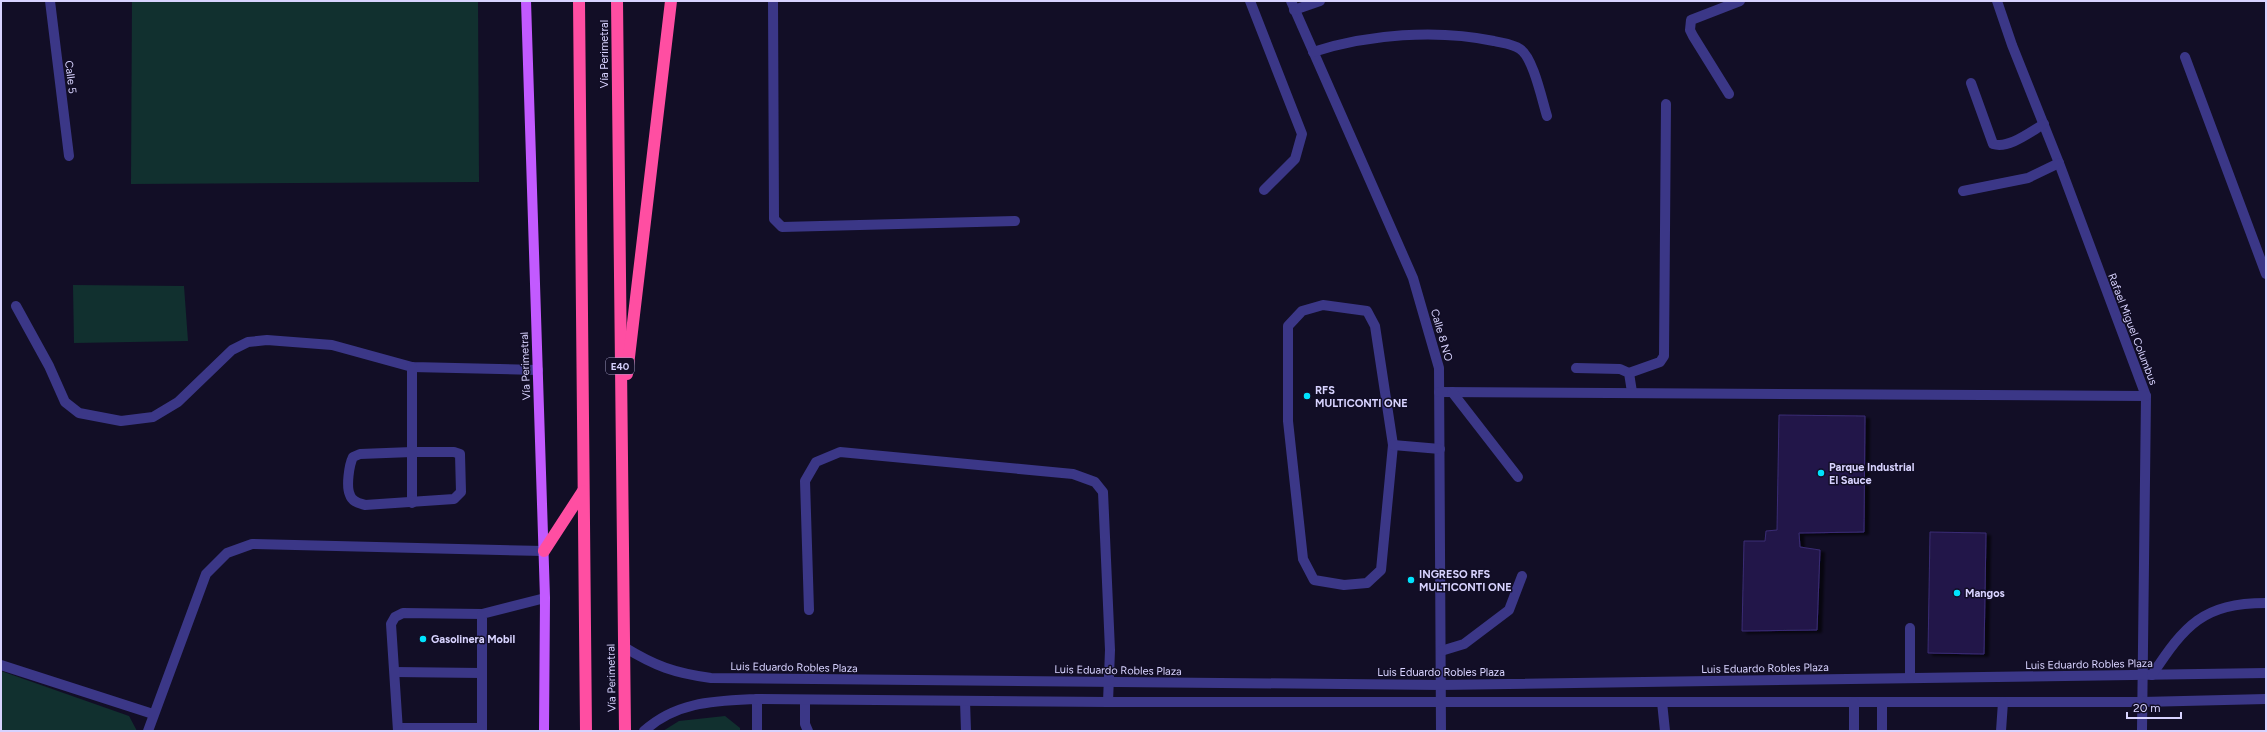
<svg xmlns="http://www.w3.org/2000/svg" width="2267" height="732" viewBox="0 0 2267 732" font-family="Figtree,sans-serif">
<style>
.green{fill:#11302f}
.building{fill:#231948;stroke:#3a2b75;filter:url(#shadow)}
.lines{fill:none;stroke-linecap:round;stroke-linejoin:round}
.minor{stroke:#3b3787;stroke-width:10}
.major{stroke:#c25aff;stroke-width:10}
.highway{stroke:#ff4ea2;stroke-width:12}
.poi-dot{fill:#00e3fe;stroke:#120e26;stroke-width:1.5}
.labels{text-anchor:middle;stroke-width:3;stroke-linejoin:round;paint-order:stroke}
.shield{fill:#120e26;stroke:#9d98be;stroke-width:1}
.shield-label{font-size:10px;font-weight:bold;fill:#d8d3ff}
.street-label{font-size:11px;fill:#d8d3ff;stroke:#120e26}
.poi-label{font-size:11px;font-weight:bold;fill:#d8d3ff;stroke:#120e26;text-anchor:start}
</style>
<defs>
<filter id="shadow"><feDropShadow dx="4.5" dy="2.5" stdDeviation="1" flood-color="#0009"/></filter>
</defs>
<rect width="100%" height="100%" fill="#120e26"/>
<g class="green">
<path d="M132,1H478L479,182L131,184Z"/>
<path d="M73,285L184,286L188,341L74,343Z"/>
<path d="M1,671L129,716L137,731H1Z"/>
<path d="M725,716L740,728V731H663L679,721Z"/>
</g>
<g class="building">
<path d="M1779,415L1865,416L1864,532L1799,533L1800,547L1820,550L1817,630L1742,631L1744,541H1765L1766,531L1777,530Z"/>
<path d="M1930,532L1986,533L1984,654L1928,653Z"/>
</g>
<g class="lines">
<g class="minor">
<path d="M50,1L69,156"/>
<path d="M773,1L774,219L782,227L1015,221"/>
<path d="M1250,1L1302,134L1295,159L1264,190"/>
<path d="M1291,1L1413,278L1439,368L1441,731"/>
<path d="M1997,1L2012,45L2059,163L2146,396L2142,731"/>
<path d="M1294,10L1320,1"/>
<path d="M1313,52C1368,34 1437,29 1494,41C1502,43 1513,44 1520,49C1533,57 1542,100 1547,116"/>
<path d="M2185,57L2266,274"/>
<path d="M1971,83L1993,144C2009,149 2030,132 2044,124"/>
<path d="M1729,94L1693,36L1690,30L1691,20L1740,1"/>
<path d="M1963,191L2028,178L2059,163"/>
<path d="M1323,305L1367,311L1375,326L1393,445L1381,570L1367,583L1344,585L1314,580L1303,559L1288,421V326L1302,311Z"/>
<path d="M16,306L49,366L65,402L79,413L121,421L153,417L178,402L232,350L248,342L267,340L332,345L412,367L538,370"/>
<path d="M412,367V503"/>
<path d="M1576,368L1620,369L1629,373L1632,392"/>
<path d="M1629,373L1660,362L1664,356L1666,104"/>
<path d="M1439,392L2146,396"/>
<path d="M1452,392L1518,477"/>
<path d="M1393,445L1440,449"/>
<path d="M412,452H454L460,454L461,492L454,499L365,505C359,503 352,502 350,495C346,487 349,465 353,457L360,454Z"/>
<path d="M809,610L805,481L816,462L840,452L1073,474L1095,482L1103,492L1110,650L1108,702"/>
<path d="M624,647C655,666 674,673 711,678L1441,685L2266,673"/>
<path d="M1441,651L1464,644L1509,610L1522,576"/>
<path d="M1,665L153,714"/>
<path d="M395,672L481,673"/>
<path d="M2152,675C2185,625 2203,603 2266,603"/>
<path d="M1910,678V628"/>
<path d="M757,699V731"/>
<path d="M805,700V724L808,731"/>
<path d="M965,701L966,731"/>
<path d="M1662,702L1665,731"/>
<path d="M1882,702V731"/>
<path d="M398,728H482"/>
<path d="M148,731L206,574L227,553L252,544L544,551"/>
<path d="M398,731L391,624L395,617L403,613L482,614"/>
<path d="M482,731V614L545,598"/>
<path d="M644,731C677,701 716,701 757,699L1108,702H2142L2266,699"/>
<path d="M1854,731V702"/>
<path d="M2001,731L2003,702"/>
</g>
<path class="major" d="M526,1L545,598L544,731"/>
<g class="highway">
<path d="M579,1L586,731"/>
<path d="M617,1L625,731"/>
<path d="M627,374L671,1"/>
<path d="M544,551L583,491"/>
</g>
</g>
<g class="poi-dot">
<circle cx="1307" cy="396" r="4"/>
<circle cx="1821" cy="473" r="4"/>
<circle cx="1411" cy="580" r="4"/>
<circle cx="1957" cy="593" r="4"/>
<circle cx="423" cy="639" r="4"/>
</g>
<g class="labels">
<rect class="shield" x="606" y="358" width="28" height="16" rx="3"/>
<g class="shield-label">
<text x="620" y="370">E40</text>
</g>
<g class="street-label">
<text transform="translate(604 54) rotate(-90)" y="4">Vía Perimetral</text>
<text transform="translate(71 77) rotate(83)" y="4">Calle 5</text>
<text transform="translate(2133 329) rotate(69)" y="4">Rafael Miguel Columbus</text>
<text transform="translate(1442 335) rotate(74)" y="4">Calle 8 NO</text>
<text transform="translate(525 366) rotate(-92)" y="4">Vía Perimetral</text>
<text transform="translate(2089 664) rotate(-1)" y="4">Luis Eduardo Robles Plaza</text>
<text transform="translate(794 667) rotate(1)" y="4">Luis Eduardo Robles Plaza</text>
<text transform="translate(1765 668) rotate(-1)" y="4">Luis Eduardo Robles Plaza</text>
<text transform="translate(1118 670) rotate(1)" y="4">Luis Eduardo Robles Plaza</text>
<text x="1441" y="676">Luis Eduardo Robles Plaza</text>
<text transform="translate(611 678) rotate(-91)" y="4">Vía Perimetral</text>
</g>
<g class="poi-label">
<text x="1315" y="394">RFS<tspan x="1315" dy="13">MULTICONTI ONE</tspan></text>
<text x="1829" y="471">Parque Industrial<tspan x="1829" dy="13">El Sauce</tspan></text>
<text x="1419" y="578">INGRESO RFS<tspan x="1419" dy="13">MULTICONTI ONE</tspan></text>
<text x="1965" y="597">Mangos</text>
<text x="431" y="643">Gasolinera Mobil</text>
</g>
</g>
<rect width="2267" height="732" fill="none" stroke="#d8d3ff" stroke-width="4"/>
<path d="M2127 712v6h54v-6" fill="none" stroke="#d8d3ff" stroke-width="2"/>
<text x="2133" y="712" font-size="12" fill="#d8d3ff" stroke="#120e26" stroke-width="3" paint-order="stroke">20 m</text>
</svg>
